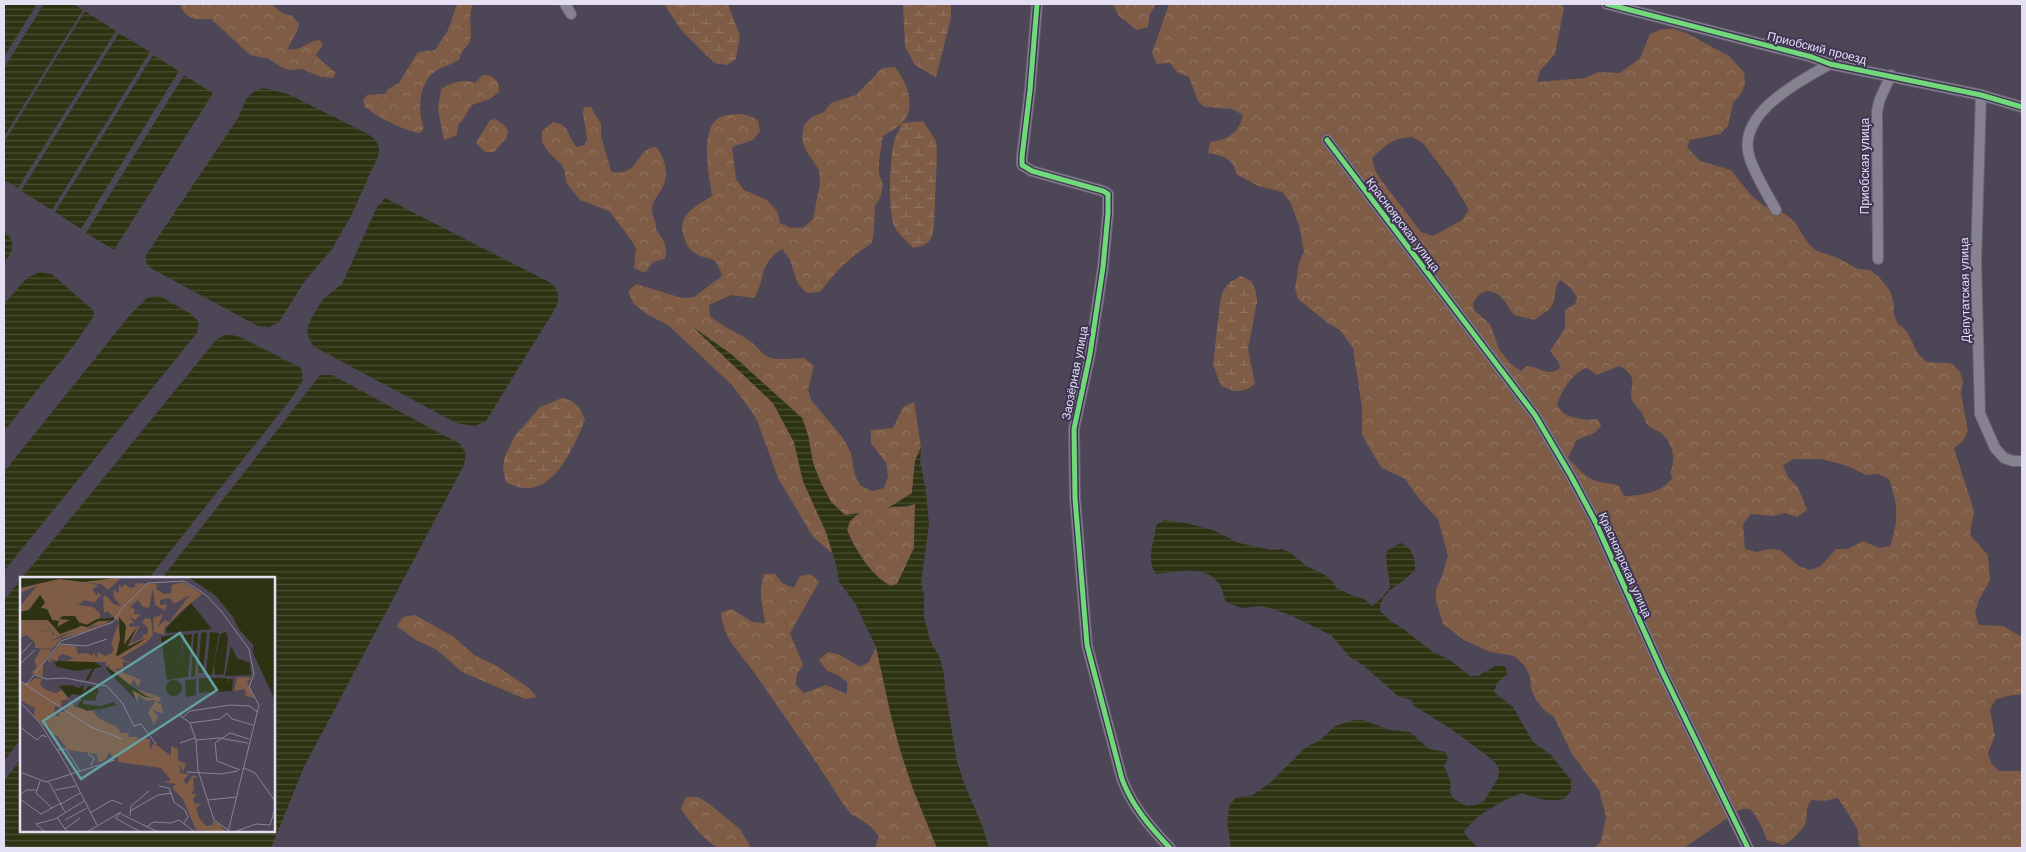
<svg xmlns="http://www.w3.org/2000/svg" width="2026" height="852" viewBox="0 0 2026 852" font-family="Helvetica,sans-serif">
<style>
.forest{fill:url(#forest-crowns);fill-rule:evenodd}
.wetland{fill:url(#wetland-marsh)}
.water{fill:url(#water-rules)}
.lines{fill:none;stroke-linecap:round;stroke-linejoin:round}
.minor-casing{stroke:#696473;stroke-width:12}
.minor{stroke:#878290;stroke-width:10}
.cycleway-casing{stroke:#3e3453;stroke-width:8}
.cycleway{stroke:#71d979;stroke-width:5}
.labels{text-anchor:middle;stroke-width:4;stroke-linejoin:round;paint-order:stroke}
.street-label{font-size:12px;fill:#e5dff3;stroke:#3e3453}
.inset-river{fill:none;stroke:#2d3312;stroke-width:2.5}
.inset-road{fill:none;stroke:#898395;stroke-width:1}
.view{fill:#65a0a3;fill-opacity:0.15;stroke:#65a0a3;stroke-width:2.5}
.inset-edge{fill:none;stroke:#e5dff3;stroke-width:2.5}
</style>
<defs>
<pattern id="forest-crowns" width="20" height="18" patternUnits="userSpaceOnUse" patternTransform="scale(1.25)"><rect width="20" height="18" fill="#7e5c45"/><path d="M2 6a3 3 0 1 1 6 0M12 15a3 3 0 1 1 6 0" fill="none" stroke="#907360"/></pattern>
<pattern id="wetland-marsh" width="20" height="14" patternUnits="userSpaceOnUse" patternTransform="scale(1.25)"><rect width="20" height="14" fill="#7e5c45"/><path d="M1 5h8M5 5V1M11 12h8M15 12V8" fill="none" stroke="#907360"/></pattern>
<pattern id="water-rules" width="6" height="5" patternUnits="userSpaceOnUse" patternTransform="scale(1.25)"><rect width="6" height="5" fill="#2d3312"/><path d="M0 2.5h6" fill="none" stroke="#4b5035"/></pattern>
</defs>
<rect width="100%" height="100%" fill="#4c4657"/>
<g class="forest">
<path d="M180,4H269C278,7 281,15 291,15L299,23C299,31 291,40 288,49C301,52 308,40 320,40L323,46L316,54L319,59L335,72L334,78L321,77L302,69L290,70L283,68L269,59L250,55L211,19C196,20 185,20 180,4Z"/>
<path d="M457,4H473C467,16 473,29 470,41C467,49 460,50 460,59C452,65 440,67 433,73C418,87 418,111 424,128L420,133C406,132 376,116 365,107L363,101L367,95L385,94L388,89L399,83L418,52L435,50L448,30Z"/>
<path d="M1113,4H1156L1150,14L1148,27L1137,30L1118,15Z"/>
<path d="M1169,4H1561L1564,8L1555,54L1540,71L1537,82L1585,78L1598,72L1620,73L1640,58L1650,34L1662,29H1674L1686,33L1729,56L1744,72L1745,84L1741,94L1733,103L1728,126L1720,134L1690,140L1687,147L1700,161L1731,170L1751,195L1764,206L1785,214L1795,222L1807,242L1815,250L1838,258L1858,269L1870,270L1880,278L1890,291L1894,304V315L1898,324L1907,331L1918,354L1927,362L1950,363L1959,370L1963,381L1961,393L1968,431L1963,441L1954,448L1974,511L1970,535L1988,555L1990,580L1979,600L1975,613L1979,625L2003,626L2022,637V694L2007,696L1995,700L1990,710L1995,736L1988,753L1991,763L1999,771H2022V848H1861C1856,840 1860,836 1857,829C1855,824 1841,802 1837,798L1824,801L1812,800C1804,807 1809,818 1804,826C1799,833 1791,842 1783,845L1767,840C1766,835 1755,813 1751,810C1747,808 1743,809 1739,810L1684,848H1595L1601,841L1606,817L1599,790L1572,754L1554,717L1544,710L1536,700L1531,689L1530,676L1524,665L1514,656L1490,652L1464,640L1443,624L1436,601V589L1441,579L1448,556L1438,519L1420,500L1405,479L1382,468L1374,456L1362,434V408L1353,348L1340,330L1329,324L1298,299L1295,288L1299,263L1304,252L1299,225L1290,202L1282,192L1258,186L1236,174C1235,159 1221,155 1208,153L1210,142C1228,140 1239,133 1243,115L1232,109L1204,107L1198,101L1189,77L1177,72L1170,63L1157,64L1152,53ZM1412,137L1423,143L1451,180L1469,210L1462,220L1433,236L1421,232L1381,180L1375,170L1372,158C1386,145 1392,138 1412,137ZM1560,280L1571,288L1577,298L1575,304L1565,310V328L1550,351L1559,363L1560,368C1547,378 1540,366 1526,366L1521,371L1510,363L1499,349L1490,324L1474,310L1473,304C1479,289 1492,287 1503,299C1507,303 1510,312 1515,315C1520,318 1528,317 1534,320C1540,315 1550,311 1553,304C1556,295 1554,288 1560,280ZM1619,366C1643,378 1626,389 1633,402C1636,407 1641,410 1643,415C1645,418 1645,422 1648,425C1651,429 1657,430 1661,433C1672,442 1677,460 1670,472L1672,478C1664,492 1639,496 1624,496L1619,486C1611,482 1602,484 1594,480C1584,476 1576,466 1568,458L1576,441C1585,435 1596,436 1601,425L1597,419C1592,421 1570,418 1565,414C1562,412 1559,408 1557,405C1561,391 1573,372 1587,368L1597,375ZM1794,459H1821L1845,465L1866,475L1878,474L1889,479C1898,506 1899,519 1890,546L1879,548L1863,541L1848,549H1836L1821,566L1810,570L1799,566L1780,550L1769,549L1757,552L1745,549L1743,524L1751,514L1774,516L1785,513L1797,517L1807,510L1798,487L1788,477L1783,465Z"/>
<path d="M895,67C906,81 917,106 903,122C898,128 889,132 883,136L879,161V174L883,184L881,196L875,206L874,231L872,243C850,257 835,272 820,292L807,293L798,284L790,260L782,249C757,265 767,278 754,298L731,295L709,305L710,316C722,327 737,332 750,341C757,346 761,353 768,357C779,361 793,358 804,358L814,366L808,389L811,400L843,438L851,453L855,476L861,486L872,491L884,488L888,477L886,463L871,443V430L893,428L903,407L914,402L921,447L915,461L912,493L891,507H907L915,503L914,548L897,584L891,586C871,576 856,550 847,530L850,521L857,514L845,515L831,502L820,481L813,463L808,435L802,418L731,354L697,331L773,403L794,442L803,481L826,532L833,554L813,537L778,478L756,418L733,386L668,325L645,313L634,304L628,292L636,284L682,298L694,297L722,276C715,252 710,263 695,253C688,249 686,244 684,237C676,215 696,206 712,196C709,175 696,118 728,115C740,113 748,114 758,120L760,131L753,140L732,147L736,179L744,190L767,200L777,211L780,223L791,228L804,227L813,219L820,183L819,170L805,149L802,138L804,125L812,117L824,112L831,103L856,95L882,68Z"/>
<path d="M483,75C494,75 500,81 499,92L490,99L472,105L462,121L458,125L457,135L444,140L438,110L441,89C450,83 464,78 475,83Z"/>
<path d="M584,107H591L601,124V136L611,171L616,173C620,172 625,172 628,170C640,164 639,148 656,147C666,158 670,178 660,192C657,197 652,202 652,210C652,217 657,221 656,229C663,239 668,246 665,259L653,262L645,273L634,268L636,248L629,237L609,211L580,200L567,184L564,169L561,164L549,153L542,142V131L553,122C572,125 566,136 577,147L584,145L587,139L583,113Z"/>
<path d="M496,119L505,126L508,131L507,137L494,152H485L476,143L490,120Z"/>
<path d="M764,574H775L782,583L794,588L800,576L811,574L819,582L790,633L803,665L797,674L796,685L804,693L826,685L847,694V682L838,675L827,671L819,660L828,652L840,655L860,667L869,662L876,647C885,682 890,717 901,751C911,784 925,816 937,848H875L879,837L872,827L851,814L843,804C816,760 785,718 756,675C741,653 724,642 721,613L731,609L753,622L765,623C762,603 758,594 764,574Z"/>
<path d="M415,615L454,637L474,655L497,666L529,688L537,697L525,699L462,672L437,650L416,640L397,626L403,617Z"/>
<path d="M686,797H698L708,803L740,829L751,848C742,848 728,851 719,848C707,844 688,820 681,809Z"/>
</g>
<g class="wetland">
<path d="M664,4H728L740,36L736,59L727,65L715,63L706,55L682,31Z"/>
<path d="M903,4H951V18L936,77L915,65L905,47Z"/>
<path d="M923,121L936,141L937,153L934,226C932,241 928,246 913,248C908,242 899,235 895,228C887,209 890,161 894,141C896,135 900,129 902,123Z"/>
<path d="M1241,276L1251,281L1256,291L1257,302L1248,349L1255,384C1241,394 1236,392 1221,386L1213,364L1220,303L1223,291L1230,282Z"/>
<path d="M562,398C575,401 580,406 585,420C572,451 549,507 506,482L503,470L504,459L514,437L540,407Z"/>
</g>
<g class="water">
<path d="M4,4H37L4,57Z"/>
<path d="M44,4H73L83,10L4,137V68Z"/>
<path d="M85,11L116,31L18,188L4,180V142Z"/>
<path d="M119,33L150,52L52,210L21,191Z"/>
<path d="M153,55L179,71L81,229L55,212Z"/>
<path d="M184,75L213,93L114,250L86,233Z"/>
<path d="M264,88L288,94L368,134C376,140 380,144 379,154L351,216L332,249L304,282L279,322L269,327L258,326L154,270C147,266 145,263 146,255L238,118C245,102 246,92 264,88Z"/>
<path d="M385,198L551,283C560,291 560,299 555,309L486,421L475,426L456,423L313,346L308,336L307,330L311,319L323,299L342,284L377,207Z"/>
<path d="M4,231C17,242 13,251 4,263Z"/>
<path d="M39,272L51,274L55,277L93,310L94,316L74,345L4,431V304L27,278Z"/>
<path d="M160,296L191,314L199,322L197,333L4,571V472L129,316L148,297Z"/>
<path d="M693,327L731,354L802,418L808,435L813,463L820,481L831,502L845,515L859,513L850,521L847,530C855,550 871,576 891,586L897,584L914,548L915,504C906,507 897,505 888,508L912,493L915,461L921,447L920,461L926,491L929,525L921,583L924,595V617L930,640L940,658L944,674L945,690L957,761L964,783L982,825L989,848H937L913,789L901,753L891,716L876,647L855,603L839,582L837,568L826,532L803,481L794,442L773,403Z"/>
<path d="M228,334L240,337L301,368L303,380L291,399L149,578H22L217,339Z"/>
<path d="M320,375H332L460,444L466,453L464,465L304,767L271,848H12L4,844V781L21,759V831H274V578H162Z"/>
<path d="M1164,520L1186,523L1213,530L1239,543L1272,550L1282,549L1291,553L1306,566L1325,575L1333,582L1337,589C1344,590 1347,594 1354,596C1366,600 1361,596 1372,606L1382,598L1390,587L1386,557L1388,550L1401,543C1412,549 1416,556 1415,570C1404,583 1379,591 1380,611L1392,622L1402,628L1433,652L1450,660L1470,676H1478L1495,666L1504,665L1508,673L1497,683L1494,692L1513,707L1533,742L1551,755L1571,780V791L1564,799C1546,802 1539,799 1522,793C1503,800 1476,814 1464,832L1469,839L1479,848H1231L1227,822L1230,804L1236,798L1253,795L1270,783L1306,747L1320,740L1335,726L1354,720H1363L1390,730L1410,732L1429,749L1446,752L1448,759L1444,766L1451,783L1450,792L1454,799L1467,806L1476,805L1484,801L1498,778L1499,769L1494,761L1450,728L1414,706L1412,700L1399,697L1363,665L1350,657L1331,635L1288,614L1263,606L1242,608L1226,602C1223,596 1223,589 1219,584C1205,563 1176,573 1156,574C1145,559 1155,542 1156,525Z"/>
<path d="M21,579V739L4,761V601Z"/>
</g>
<g class="lines">
<g class="minor-casing">
<g id="minor">
<path d="M565,4L571,14"/>
<path d="M1037,4L1030,90L1022,157V165L1032,171L1103,191L1108,194V213L1103,267L1090,354L1074,429L1075,498L1087,645L1122,779C1132,806 1150,827 1170,848"/>
<path d="M1607,4L1812,57L1830,64L1981,95L2022,107"/>
<path d="M1981,95L1976,261L1980,414L1995,448L2004,458L2013,461H2022"/>
<path d="M1327,140L1535,415L1571,476L1595,521L1662,671L1748,848"/>
<path d="M1776,210C1767,194 1756,176 1750,159C1734,114 1800,81 1830,64"/>
<path d="M1878,259L1877,111L1880,99L1891,75"/>
</g>
</g>
<use href="#minor" class="minor"/>
<g class="cycleway-casing">
<g id="cycleway">
<path d="M1037,4L1030,90L1022,157V165L1032,171L1103,191L1108,194V213L1103,267L1090,354L1074,429L1075,498L1087,645L1122,779C1132,806 1150,827 1170,848"/>
<path d="M1607,4L1812,57L1830,64L1981,95L2022,107"/>
<path d="M1327,140L1535,415L1571,476L1595,521L1662,671L1748,848"/>
</g>
</g>
<use href="#cycleway" class="cycleway"/>
</g>
<g class="labels">
<g class="street-label">
<text transform="translate(1817 48) rotate(14)" y="4">Приобский проезд</text>
<text transform="translate(1865 166) rotate(-90)" y="4">Приобская улица</text>
<text transform="translate(1403 225) rotate(53)" y="4">Красноярская улица</text>
<text transform="translate(1965 290) rotate(-91)" y="4">Депутатская улица</text>
<text transform="translate(1075 373) rotate(-79)" y="4">Заозёрная улица</text>
<text transform="translate(1625 565) rotate(66)" y="4">Красноярская улица</text>
</g>
</g>
<g transform="translate(20 577)">
<rect width="255" height="255" fill="#4c4657"/>
<path d="M34,11L52,18L56,29L48,31L25,18ZM11,43L26,46L33,58L40,59L31,64L30,55L23,53H20L23,59L15,61L16,67L7,58L0,61V47H7Z" fill="#7e5c45"/>
<path d="M89,0L100,2L88,13L81,7L66,6L79,8L72,12L77,19L78,15L81,18L74,26L65,23L56,29L52,18L34,11L28,17L19,18L11,30L4,26L0,29L17,9L0,16V11L16,6L39,2L68,4ZM163,5L182,17L159,36L144,52V58L134,55L133,41L143,37L138,50L145,43L149,45L170,18L154,27L150,21L140,23V28L147,27L145,34L135,28L133,11L129,31L123,30L118,23L110,30L115,32L114,37H121L115,43L109,39L114,46L109,47V50L120,49L110,67L123,61V57L127,58L128,51L122,45L125,41L131,42L133,58L126,66L101,81L116,89L103,84V91L95,92L121,103L118,110L114,102L110,108L86,88V85H43L54,81L43,77L38,80V84L30,82L31,86L27,83L39,68L56,69L58,77L68,76L72,79L74,75L76,81L78,75L85,79L91,77L94,72L91,67L99,45L87,34L84,36L83,20L86,18L93,27L101,29L94,21L93,13L99,16V7L102,11L104,7L111,11L115,10V6L137,7L136,12L145,17L151,16L152,8ZM98,43L105,46L104,68L117,50L108,70L127,61L96,79L100,62ZM85,43L87,46L59,57L42,61L32,72L15,71V58L23,59L20,53L31,55L32,64L65,50L72,51ZM21,72L32,73L23,87V100L11,96L17,90L14,84ZM217,100L232,101L227,104L234,121L226,119L225,112L214,114ZM15,101L22,102L20,108L26,113L36,116L42,113L55,130L73,134L78,141L97,150L101,156H109L108,160H117L119,165V161L130,162V173L134,166L151,179V169L158,172V183L166,187L163,195L160,187V196L169,197L163,204L167,207L173,198L178,200L173,201L174,213L171,217H177L173,222L175,227L181,226L176,232L180,242L186,249L193,248V244L200,248L206,255L176,253L163,222L152,211L156,207L144,205L151,203L141,191L98,185V180L92,181L90,175L84,184L78,185L77,177L48,173L37,158L31,159L30,149L25,150L14,139L15,131L1,124L0,105L9,106ZM48,122L50,125L45,135H40L39,140L34,137L35,129H42L41,124ZM117,112L142,121L137,126L141,127L144,137L133,133L138,140L134,148L128,135L136,123L126,124L118,118V126L111,113L127,120Z" fill="#7e5c45" fill-rule="evenodd"/>
<path d="M33,16L39,25L73,30L80,36V41L92,43L36,60L26,46L11,43L6,48L0,47V43L12,41L28,43L40,57L58,51L61,46L51,39H40L50,43L37,50L38,44L32,43L28,33L21,31L25,26L20,18L9,33L0,35V29L4,26L11,30V25L20,17Z" fill="#7e5c45"/>
<path d="M0,0H103L63,5L39,2L0,11ZM168,0H255V123L233,76V68L218,51L213,40L196,19ZM20,18L25,25L21,31L27,32L32,43L39,44L37,50L50,43L39,42L43,39H55L61,49L40,57L28,43H0V35L9,33ZM171,26L192,52L146,56V51ZM99,40L106,49L104,68L117,50L107,70L127,61L96,80L100,62ZM187,55L183,96H178L181,56ZM190,55L199,56L192,98L186,97ZM206,55L208,61L204,97L195,98L194,88L200,57ZM163,56L161,92L164,58L172,57L168,100L147,103L141,60ZM178,56L175,99L171,100L174,57ZM211,69L217,81L230,86L231,98L205,99ZM38,84L75,85L82,90L56,94L37,90L34,86ZM90,87L88,91L110,108L126,119L136,121L125,120L112,113L116,123L86,92ZM179,101H207V109L208,102H213L212,114L179,116ZM176,102V118L166,120L165,103ZM146 111a8 8 0 1 1 16 0a8 8 0 1 1-16 0ZM52,108L58,111L64,108L63,115L69,109L79,112L75,124L63,123V127L80,129L94,125L96,128L78,133L79,138L77,132L67,134L57,129L62,122L59,118L52,117L49,121L39,109Z" fill="#2d3312"/>
<path class="inset-river" d="M60,47L67,49L78,43L94,42M67,103L75,89"/>
<path class="inset-road" d="M39,67L66,69L87,62M0,78L11,66M0,87L15,73M15,98L26,102L45,101L87,109L103,127L114,149L121,147L136,167M0,104L71,150L102,162M6,108L41,64L93,45L104,29L128,6L164,4L186,18L201,34L229,72L234,97L229,110L239,128L208,255M0,125L20,146L47,189L77,248M158,137L170,146L176,163L178,193L194,243L208,253M163,140L170,134L210,128L230,129L237,135M170,146L200,142L207,136L212,142L233,148M0,150L17,163L22,158L27,160M176,163L199,161L228,166M160,166L175,161M37,173L46,172L60,194M68,177L74,181L71,189M224,191L235,196L255,224M220,193L197,184L195,166L210,156L229,162M0,195L26,205L95,183M167,195L201,197L218,194M20,204L16,216L32,231M29,205L45,235M139,209L149,211L154,225L165,233L168,240L164,246M35,213L56,209M0,218L6,213H16M0,222L21,237L39,227M188,223L216,220M39,228L60,216M110,234L138,218L152,216M70,236L92,223L102,227M101,237L138,255M110,239L111,229L129,214M37,240L47,255M95,241L121,255M45,243L67,231M126,250L134,245L151,246L159,243L175,255M45,252L60,241M25,255L16,247L35,242L64,224M67,255L101,235L95,242M214,255L236,247L250,248L255,231"/>
<path class="view" d="M160,56L197,113L61,202L23,144Z"/>
<rect width="255" height="255" class="inset-edge"/>
</g>
<rect width="2026" height="852" fill="none" stroke="#e5dff3" stroke-width="10"/>
</svg>
